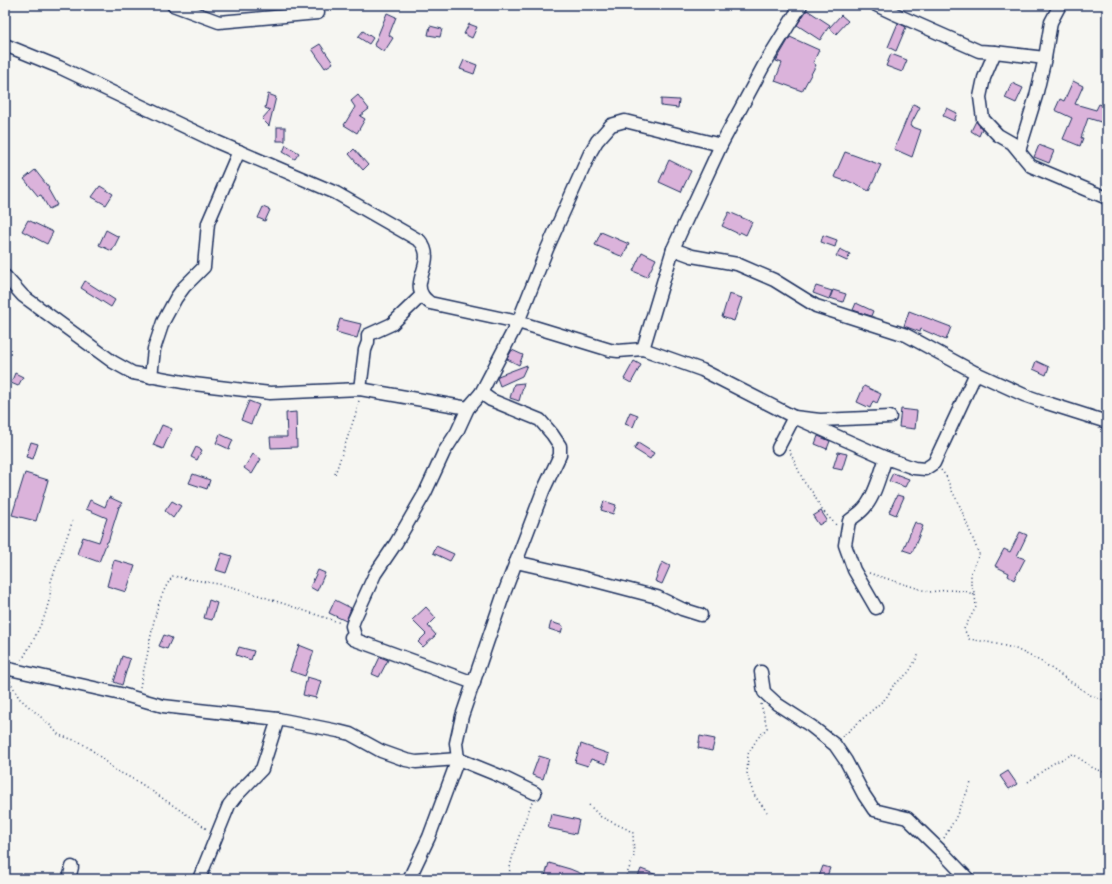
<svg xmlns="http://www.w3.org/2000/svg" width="1112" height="884" viewBox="0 0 1112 884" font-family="Mali,sans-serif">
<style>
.building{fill:#dbb3db;stroke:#1b2f5e}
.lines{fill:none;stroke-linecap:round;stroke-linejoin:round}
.minor-casing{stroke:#1b2f5e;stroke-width:15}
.path{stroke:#1b2f5e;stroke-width:1.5;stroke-dasharray:1 3;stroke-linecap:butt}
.minor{stroke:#f6f6f2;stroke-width:12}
</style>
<rect width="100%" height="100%" fill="#f6f6f2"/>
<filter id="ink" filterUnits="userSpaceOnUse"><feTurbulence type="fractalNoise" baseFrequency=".025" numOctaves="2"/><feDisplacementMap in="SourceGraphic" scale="8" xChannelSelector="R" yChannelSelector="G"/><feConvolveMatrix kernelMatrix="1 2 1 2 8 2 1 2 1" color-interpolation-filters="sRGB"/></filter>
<g filter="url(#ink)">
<g class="building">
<path d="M807,10L830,25L820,40L797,25Z"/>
<path d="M387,13L396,17L389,35L393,38L384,52L374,45Z"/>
<path d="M841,15L848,21L836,34L829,28Z"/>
<path d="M898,23L906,27L896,51L888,47Z"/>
<path d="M469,24L477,27L472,38L464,34Z"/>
<path d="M430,26L442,29L440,37L428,35Z"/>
<path d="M363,31L373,38L369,44L358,37Z"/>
<path d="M790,37L819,50L813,63L816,65L802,91L775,81L782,63L776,61Z"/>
<path d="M320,44L333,63L325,68L312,49Z"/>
<path d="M891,54L907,60L902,72L886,66Z"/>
<path d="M464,60L477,65L474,74L460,69Z"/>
<path d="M1073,81L1083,86L1075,104L1096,110L1099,104L1107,107V124L1088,118L1081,138H1083L1080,146L1063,139L1072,118L1055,110L1060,99L1064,101Z"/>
<path d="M1012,83L1023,88L1016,103L1005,98Z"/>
<path d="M268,94L276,97L269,126L262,119L270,110L265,108Z"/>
<path d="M358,95L369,109L360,116L365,119L357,133L344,125L355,107L351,101Z"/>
<path d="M661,99L679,100L678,108L661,106Z"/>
<path d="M913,104L920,107L910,126L921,130L912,157L894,149Z"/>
<path d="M947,108L957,113L954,121L943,116Z"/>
<path d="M976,121L982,129L979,136L971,131Z"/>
<rect x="277" y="127" width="8" height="14"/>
<path d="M286,145L299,153L295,159L283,152Z"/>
<path d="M1039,145L1054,151L1049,163L1034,157Z"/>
<path d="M354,149L368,165L363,170L349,154Z"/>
<path d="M845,152L881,165L869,191L846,180L845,181L834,177Z"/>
<path d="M669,160L691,171L681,192L659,182Z"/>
<path d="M35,170L49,188L48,189L57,205L49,209L41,195L38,196L24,179Z"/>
<path d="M100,186L113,194L106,205L92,197Z"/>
<path d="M263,207L270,210L265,221L258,218Z"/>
<path d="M729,212L752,222L746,235L740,232L739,234L722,226Z"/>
<path d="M28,220L53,232L47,244L22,231Z"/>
<path d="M106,230L119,237L112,251L99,245Z"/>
<path d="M601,232L629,244L623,257L595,245Z"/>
<path d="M823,235L837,240L835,247L821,242Z"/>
<path d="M840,249L850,254L847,261L836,256Z"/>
<path d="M642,252L656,259L647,277L633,271Z"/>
<path d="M85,281L115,300L111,307L81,288Z"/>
<path d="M816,286L832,291L829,299L813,293Z"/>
<path d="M833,290L846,294L843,302L830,298Z"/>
<path d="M729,294L742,298L734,321L722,317Z"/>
<path d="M856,303L873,311L871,316L853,310Z"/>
<path d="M909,311L951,327L946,340L921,329L920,332L904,326Z"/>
<path d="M340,319L361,324L357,338L336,332Z"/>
<path d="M512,350L523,355L519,365L507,359Z"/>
<path d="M634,361L641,365L631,383L624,379Z"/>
<path d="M1036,361L1049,367L1046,375L1033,369Z"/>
<path d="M527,365L522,376L500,386L497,378L498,376Z"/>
<path d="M15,373L23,377L18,386L11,383Z"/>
<path d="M524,383L519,401L510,398L514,384Z"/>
<path d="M864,386L881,394L877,403L873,401L870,408L857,402Z"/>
<path d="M249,401L259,405L251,424L241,420Z"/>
<path d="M901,409L917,411L915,429L899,427Z"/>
<path d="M296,412L297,447L271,448L270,437H287L286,413Z"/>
<path d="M630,412L638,415L633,427L625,424Z"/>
<path d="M162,425L172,429L163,449L153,445Z"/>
<path d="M220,434L233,440L229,449L216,443Z"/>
<path d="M818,436L830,441L827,449L815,444Z"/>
<path d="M31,442L38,444L33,459L26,457Z"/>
<path d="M638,443L654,453L650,459L634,449Z"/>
<path d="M196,447L202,450L197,460L191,457Z"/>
<path d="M838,452L847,454L842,470L833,468Z"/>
<path d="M253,454L261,459L252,474L244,468Z"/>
<path d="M25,473L48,480L36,521L12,515Z"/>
<path d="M893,473L909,479L905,487L889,481Z"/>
<path d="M193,474L210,480L207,489L189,483Z"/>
<path d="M897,495L904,497L896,515L889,512Z"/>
<path d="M109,497L122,503L119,507L108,542H107L99,562L77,554L83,537L99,542L107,518L86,509L90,500L105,507Z"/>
<path d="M172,501L181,506L173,518L165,511Z"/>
<path d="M604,501L616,505L613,514L601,510Z"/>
<path d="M821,511L827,520L819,525L813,516Z"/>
<path d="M915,522L923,526L912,553L903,550Z"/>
<path d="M1020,532L1027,535L1017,556L1025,559L1014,580L1008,576L1009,573L995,566L1004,549L1010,552Z"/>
<path d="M436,546L454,554L450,561L433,553Z"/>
<path d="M222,553L232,556L226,573L216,570Z"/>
<path d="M114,560L135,566L126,592L107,586Z"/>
<path d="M662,562L670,566L662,584L655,581Z"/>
<path d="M318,570L325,573L317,591L310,587Z"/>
<path d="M209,600L217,603L212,620L204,618Z"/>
<path d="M335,600L351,608L346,621L329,613Z"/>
<path d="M426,607L436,618L428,626L436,635L423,647L418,642L426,634L412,620Z"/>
<path d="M551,622L563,626L561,633L549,629Z"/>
<path d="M164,635L172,638L167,649L159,646Z"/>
<path d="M299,645L314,651L305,676L290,671Z"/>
<path d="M239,647L254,651L251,660L236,655Z"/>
<path d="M122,656L130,659L122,685L114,682Z"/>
<path d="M380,657L388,660L379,677L372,674Z"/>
<path d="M307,677L321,681L316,698L303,695Z"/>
<path d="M700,736L715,739L712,751L698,748Z"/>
<path d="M581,744L609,754L606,764L591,759L588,766L575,762Z"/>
<path d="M539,756L549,759L543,779L532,775Z"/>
<path d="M1008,771L1017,784L1009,789L1000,776Z"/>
<path d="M551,814L579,820L576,834L548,828Z"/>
<path d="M549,863L570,869L594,879H556L545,876Z"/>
<path d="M823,866L830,868L826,879H818Z"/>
<path d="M641,869L665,878V879H637Z"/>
</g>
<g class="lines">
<g class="minor-casing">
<g id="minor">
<path d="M173,5L219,22L318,13"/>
<path d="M876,5L895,14L979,51L995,52L1045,58"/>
<path d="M5,45L59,67L217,142L336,193L420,241C437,261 411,280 423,296C425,299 428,301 430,303L518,322L610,350L618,351L643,349L702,370L794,417L886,458L914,468L925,469L934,463L976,373"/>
<path d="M995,52L984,78L980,97L983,119L998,135L1012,143L1031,166L1107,198"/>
<path d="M1019,151L1036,96L1045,58L1051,22L1060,5"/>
<path d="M673,249L692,256L737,264L774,280L816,306L906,335L976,373L1024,395L1044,402L1107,422"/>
<path d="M5,276L23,296L113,362L133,373L194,384L270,393L360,389L468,408L481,393L491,400L540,420L552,434L560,446V455L543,491L503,596L462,716L456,743L458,759L429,837L409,879"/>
<path d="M643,349L673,249L683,227L721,145L764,65L801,5"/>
<path d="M151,377L154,349L163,322L176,298L184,287L204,267L208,223L239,151"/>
<path d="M360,389L365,350L368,342V335L392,324L422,295"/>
<path d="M481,393L518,322L547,249L590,153L597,141L611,125L625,121L721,145"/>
<path d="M468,408L457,432L444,452L425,493L396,543L375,574L354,620L352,626L355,636L351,637L353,639L474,683"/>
<path d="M778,448L794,417L820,420L890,417"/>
<path d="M516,562L573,575L657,597L682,609L701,615"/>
<path d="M876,608L854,570L845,545L849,521C855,516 862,512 866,506C876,493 880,474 886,458"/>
<path d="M5,668L121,694L163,706L278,719L338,731L350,734L381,751L406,760L416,762L458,759L500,776L535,793"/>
<path d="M761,672L764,692L777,704L811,726L835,745L846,761L864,795L874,810L907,818L944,854L968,879"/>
<path d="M69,879L72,867"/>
<path d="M199,879L229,805L236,796L262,769L278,719"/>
</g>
</g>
<g class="path">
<path d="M789,450L804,482L813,493L822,510L837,526"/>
<path d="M941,470L946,476L951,489L959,504L979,554L971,573V584L975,595L976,607L964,629L969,639L987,642L1014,648L1042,662L1090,695L1107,701"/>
<path d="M335,474L357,410L359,400"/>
<path d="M869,573L929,592L948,590L965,591L975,595"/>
<path d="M22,660L34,639L45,615L50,597L51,581L73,520"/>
<path d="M10,681L19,698L49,724L59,735L80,742L93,751L115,770L137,781L199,823L208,830"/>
<path d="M140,687C142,675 146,663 148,651C153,626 157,596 173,576L229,586L261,596L341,623"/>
<path d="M761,704L767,728L757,739L748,754L747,775L754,795L767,812"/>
<path d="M842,737L886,698L893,686L909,672L919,654"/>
<path d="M1028,782L1052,764L1073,754L1093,768L1107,773"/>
<path d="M589,805L601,817L627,829L633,833L634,856L625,879"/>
<path d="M5,819L7,832L5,835"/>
<path d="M944,838L955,819L971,783"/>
<path d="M509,879C509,857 524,824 532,802"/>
</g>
<use href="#minor" class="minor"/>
</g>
</g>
<rect width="1112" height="884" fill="none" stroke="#f6f6f2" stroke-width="20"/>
<rect x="10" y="10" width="1092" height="864" fill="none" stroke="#1b2f5e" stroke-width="1.5" filter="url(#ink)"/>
</svg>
